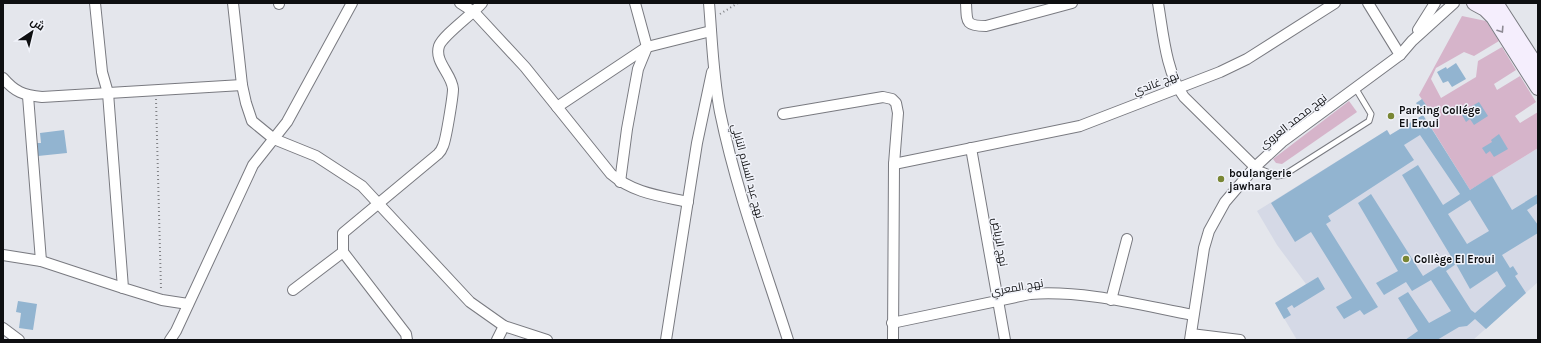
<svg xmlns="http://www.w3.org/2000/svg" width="1541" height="343" viewBox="0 0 1541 343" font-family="Karla,Cairo,sans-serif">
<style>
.built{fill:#d5d9e6}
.green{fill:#d6b4ca}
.building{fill:#92b4d0;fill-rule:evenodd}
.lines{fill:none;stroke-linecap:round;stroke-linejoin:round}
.service-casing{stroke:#797a80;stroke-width:7}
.minor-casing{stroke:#797a80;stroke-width:12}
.secondary-casing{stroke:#797a80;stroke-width:16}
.path{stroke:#818286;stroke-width:2;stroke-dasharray:1 3;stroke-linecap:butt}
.service{stroke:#fff;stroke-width:5}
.minor{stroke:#fff;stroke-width:10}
.secondary{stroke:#f5eefd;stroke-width:14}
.oneway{stroke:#8d8a93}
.poi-dot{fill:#798634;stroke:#f1f3fa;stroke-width:1.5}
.labels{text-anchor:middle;stroke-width:3;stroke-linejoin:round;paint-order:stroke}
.street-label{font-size:11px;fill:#0e0f11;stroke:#f1f3fa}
.poi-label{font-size:11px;font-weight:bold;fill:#0e0f11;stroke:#f1f3fa;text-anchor:start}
</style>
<rect width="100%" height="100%" fill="#e4e6ec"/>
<path class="built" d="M1423,115L1470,190L1538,148V282L1473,340H1297L1275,303L1306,284L1277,245L1257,211L1387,130L1390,135Z"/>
<g class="green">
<path d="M1462,16L1486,21L1499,41L1474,56L1464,52L1436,68L1431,79L1441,98L1476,77L1478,61L1502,47L1516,70L1494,84L1497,90L1520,76L1536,102L1515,116L1520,123L1538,112V148L1470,190L1429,124L1436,120L1419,95Z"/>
<path d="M1349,101L1357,112L1282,164L1276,163L1273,159Z"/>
</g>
<g class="building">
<path d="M1456,63L1466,79L1452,87L1448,81L1443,83L1437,72L1446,67L1447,69Z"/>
<path d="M1422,99L1430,111L1424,115L1416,103Z"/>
<path d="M1479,102L1488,116L1474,125L1470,119L1466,122L1462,115L1472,109L1470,107Z"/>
<path d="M1423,115L1470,190L1492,176L1512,210L1538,194V203L1527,210L1538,225V233L1502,255L1510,268L1513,266L1518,274L1515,276L1526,293L1486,329L1475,319L1467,326L1459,327L1437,340H1405L1418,331L1398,298L1408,292L1429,323L1451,311L1431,280L1412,291L1406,282L1384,295L1376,283L1398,271L1358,203L1371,194L1423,276L1452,258L1402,175L1418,165L1443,205L1460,194L1420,135L1404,145L1414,160L1328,216L1331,221L1326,224L1378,307L1364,315L1360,310L1344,319L1336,307L1352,298L1311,232L1295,242L1271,203L1387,130L1390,135ZM1470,200L1489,231L1467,244L1448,214ZM1456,264L1470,289L1497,271L1506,286L1475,313L1471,310L1446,271Z"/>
<path d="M64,130L67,153L38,156L37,143H41L40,133Z"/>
<path d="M1499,134L1508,149L1494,157L1490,151L1486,154L1482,148L1492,142L1491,140Z"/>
<path d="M1318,277L1325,289L1294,308L1292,305L1287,308L1291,315L1284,319L1275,303Z"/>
<path d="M18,301L37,304L33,330L19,328L21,313L16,312Z"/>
</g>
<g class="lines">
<g class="service-casing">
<path id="service" d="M1255,167L1277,176L1284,175L1369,121L1371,114L1356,89"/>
</g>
<g class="minor-casing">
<g id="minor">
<path d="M95,3L102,72L108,93L123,288L162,300L188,304"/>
<path d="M233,3L242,85L246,103L252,121L274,139L316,156L362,186L470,302L504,326L547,340"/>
<path d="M460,3L474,12L525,67L611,174C633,193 661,196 688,202"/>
<path d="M709,3C712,39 713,76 720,112C736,190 764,265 788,340"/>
<path d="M966,3C967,22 965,26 986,26L1072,3"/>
<path d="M1158,3C1163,32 1166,73 1184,97L1255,167"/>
<path d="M1368,3L1400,55"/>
<path d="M279,4V3"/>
<path d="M1418,30L1435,3"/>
<path d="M3,78C15,92 23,95 42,97L242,85"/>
<path d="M28,96L41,261"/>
<path d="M557,107L647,47L711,31"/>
<path d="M783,114L883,97L892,99L896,103L898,113L894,164L893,340"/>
<path d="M971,148L1005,340"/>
<path d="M894,164L1080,126L1220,72L1247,59L1335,3"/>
<path d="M620,182L627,129L638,69L647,47L635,3"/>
<path d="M3,255L41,261L123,288"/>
<path d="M293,290L343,252"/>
<path d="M1111,300L1127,239"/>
<path d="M892,323L1030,294C1084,290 1140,305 1193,315"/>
<path d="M3,328L19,340"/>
<path d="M1191,334L1240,340"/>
<path d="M170,340L176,331L253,165L287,122L352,3"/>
<path d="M407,340L406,334L343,252V233L438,154C440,152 442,149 443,146C446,140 453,96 453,89C452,74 434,62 439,46C443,35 473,14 482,3"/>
<path d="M497,340L504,326"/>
<path d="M666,340L697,143L712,72"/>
<path d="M1190,340L1204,248L1209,231L1225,202L1255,167L1282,142L1400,55L1412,41L1454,3"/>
</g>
</g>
<g class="secondary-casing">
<g id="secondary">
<path d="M1474,3L1485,9L1493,17L1538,88"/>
<path d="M1496,3L1538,68"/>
</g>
</g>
<g class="path">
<path d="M720,14L738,3"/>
<path d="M156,99L161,289"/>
</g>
<use href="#service" class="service"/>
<use href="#minor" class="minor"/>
<use href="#secondary" class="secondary"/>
</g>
<defs><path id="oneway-chevron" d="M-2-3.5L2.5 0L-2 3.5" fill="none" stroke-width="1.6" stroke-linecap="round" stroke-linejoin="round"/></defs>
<use class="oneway" href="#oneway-chevron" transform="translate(1501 30) rotate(57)"/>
<g class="poi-dot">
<circle cx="1391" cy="116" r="4"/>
<circle cx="1221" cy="179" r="4"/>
<circle cx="1406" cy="259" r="4"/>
</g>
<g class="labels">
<g class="street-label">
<text transform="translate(1156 83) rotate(-21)" y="4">نهج غاندي</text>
<text transform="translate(1293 121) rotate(-38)" y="4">نهج محمد العروي</text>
<text transform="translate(748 171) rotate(75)" y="4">نهج عبد السلام النابلي</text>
<text transform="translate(1000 242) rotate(80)" y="4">نهج الرياض</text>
<text transform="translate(1017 287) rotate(-10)" y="4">نهج المعري</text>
</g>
<g class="poi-label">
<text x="1399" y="114">Parking Collége<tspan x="1399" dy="13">El Eroui</tspan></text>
<text x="1229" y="177">boulangerie<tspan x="1229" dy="13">jawhara</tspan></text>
<text x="1414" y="263">Collège El Eroui</text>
</g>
</g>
<rect width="1541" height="343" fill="none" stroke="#0e0f11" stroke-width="8"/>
<g transform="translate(32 32) rotate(35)" stroke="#f1f3fa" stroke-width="3" paint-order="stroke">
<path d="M0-3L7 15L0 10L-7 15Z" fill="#0e0f11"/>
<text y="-6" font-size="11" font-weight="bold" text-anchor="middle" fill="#0e0f11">ش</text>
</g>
</svg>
